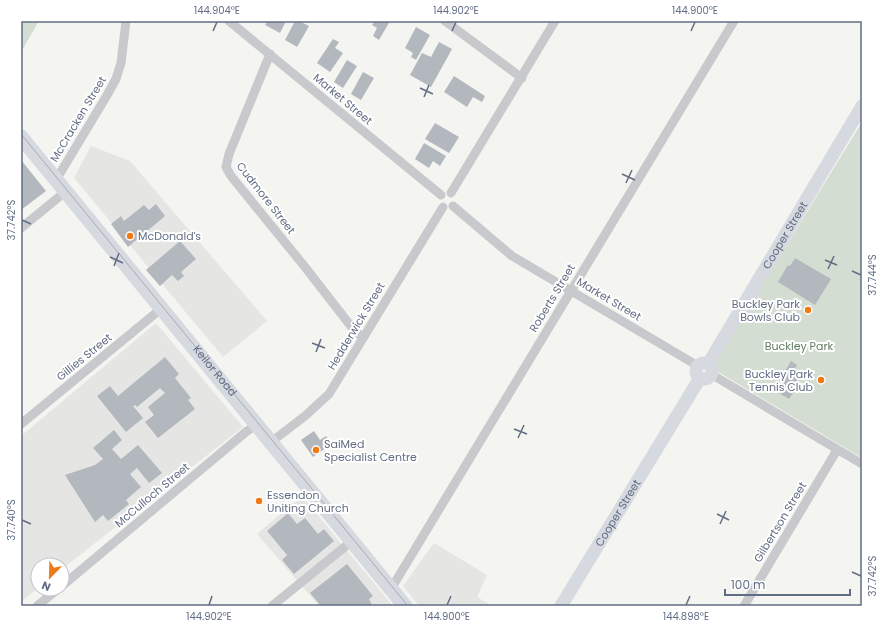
<svg xmlns="http://www.w3.org/2000/svg" width="883" height="627" viewBox="0 0 883 627" font-family="Poppins,sans-serif">
<style>
.built{fill:#e5e5e4}
.green{fill:#d3ddd1}
.building{fill:#b3b8be}
.lines{fill:none;stroke-linecap:round;stroke-linejoin:round}
.street{stroke:#c7c9cd;stroke-width:9}
.secondary{stroke:#d6d9df;stroke-width:13}
.primary{stroke:#d6d9df;stroke-width:15}
.tram{stroke:#a8abb2;stroke-width:1}
.ticks{fill:none;stroke:#616d84;stroke-width:1.5}
.poi-dot{fill:#f07a15;stroke:#fff;stroke-width:1.5}
.labels{text-anchor:middle;stroke-width:4;stroke-linejoin:round;paint-order:stroke}
.street-label{font-size:11px;fill:#616d84;stroke:#fff}
.poi-label{font-size:11px;fill:#616d84;stroke:#fff;text-anchor:start}
.park-label{font-size:11px;fill:#617b61;stroke:#fff}
.neatline{fill:none;stroke:#616d84;stroke-width:1.5}
.ticks-label{font-size:10px;text-anchor:middle;fill:#616d84}
</style>
<rect width="100%" height="100%" fill="#f4f5f0"/>
<g class="built">
<path d="M91,146L130,161L267,321L223,357L74,178Z"/>
<path d="M156,323L243,427L62,569V565H38V588L21,602V436Z"/>
<path d="M302,496L393,606H319L257,534Z"/>
<path d="M434,543L487,575L477,597L492,606H419L403,586Z"/>
</g>
<g class="green">
<path d="M21,21H39L21,52Z"/>
<path d="M862,122V458L715,370L714,364Z"/>
</g>
<g class="building">
<path d="M268,21H286L280,33L265,25Z"/>
<path d="M295,21H299L309,26L297,47L285,40Z"/>
<path d="M375,21H390L379,40L373,36L377,28L372,25Z"/>
<path d="M416,27L430,35L416,60L411,57L413,53L405,48Z"/>
<path d="M333,39L339,42L335,48L343,53L330,72L317,63Z"/>
<path d="M439,42L452,49L431,87L410,75L422,53L431,57Z"/>
<path d="M347,60L357,66L343,88L334,82Z"/>
<path d="M363,72L374,78L361,100L351,94Z"/>
<path d="M454,76L485,96L482,102L473,97L467,107L444,92Z"/>
<path d="M435,123L459,137L449,153L425,139Z"/>
<path d="M424,143L446,156L440,166L433,161L429,168L415,159Z"/>
<path d="M21,160L46,191L21,210Z"/>
<path d="M156,204L165,216L128,247L111,224L121,216L124,221L144,205L149,210Z"/>
<path d="M180,241L196,259L181,272L184,276L178,281L172,275L160,286L146,270Z"/>
<path d="M795,258L831,279L815,305L778,282L788,265L790,266Z"/>
<path d="M165,357L179,374L175,378L191,398L188,400L195,409L158,438L145,422L154,415L148,407L165,393L160,388L137,407L135,405L133,406L143,418L126,432L97,396L110,386L118,396Z"/>
<path d="M791,361L797,365L792,373L799,377L795,384L798,385L789,399L774,390Z"/>
<path d="M114,430L122,440L112,449L121,459L138,445L162,473L149,483L137,468L130,474L141,487L126,500L129,504L108,521L103,515L95,522L65,475L95,465L103,459L93,448Z"/>
<path d="M314,431L320,440L326,436L332,444L313,457L301,440Z"/>
<path d="M288,513L297,524L305,518L318,534L324,529L334,541L294,574L282,560L287,555L267,531Z"/>
<path d="M347,564L373,596L369,599L372,605L321,606L310,593Z"/>
</g>
<g class="lines">
<g class="street">
<path d="M229,21L441,195"/>
<path d="M445,21L522,78"/>
<path d="M270,54L229,154L226,167L231,176L305,267L350,325L357,333L364,337"/>
<path d="M56,180L106,97L116,79L121,63L126,21"/>
<path d="M451,193L555,21"/>
<path d="M453,206L512,256L698,366"/>
<path d="M21,228L65,192"/>
<path d="M711,374L862,464"/>
<path d="M21,424L162,308"/>
<path d="M271,442L305,416L329,394L443,207"/>
<path d="M62,586L247,431L257,425"/>
<path d="M390,587L394,584L734,21"/>
<path d="M37,606L58,589"/>
<path d="M272,606L352,541"/>
<path d="M744,606L837,450"/>
</g>
<g class="secondary">
<circle cx="704" cy="371" r="8"/>
<path id="s1" d="M708,364L862,106"/>
<path id="s2" d="M561,606L700,378"/>
</g>
<path class="primary" d="M21,137L405,606"/>
<path class="tram" id="s3" d="M21,134L408,606"/>
</g>
<path class="ticks" d="M213,31L217,22M452,31L456,22M691,31L695,22M420,88L433,94M424,97L429,85M622,174L635,180M626,183L632,170M22,220L31,224M110,257L123,263M825,260L837,265M114,266L119,253M828,269L834,256M852,271L861,275M312,343L325,348M316,352L321,339M514,429L527,434M518,438L524,425M717,514L729,520M22,520L31,524M720,524L726,511M852,572L861,576M209,605L212,596M447,605L451,596M686,605L690,596"/>
<g class="poi-dot">
<circle cx="130" cy="236" r="4"/>
<circle cx="808" cy="310" r="4"/>
<circle cx="821" cy="380" r="4"/>
<circle cx="316" cy="450" r="4"/>
<circle cx="259" cy="501" r="4"/>
</g>
<g class="labels">
<g class="street-label">
<text transform="translate(343 99) rotate(40)" y="4">Market Street</text>
<text transform="translate(78 119) rotate(-59)" y="4">McCracken Street</text>
<text transform="translate(266 198) rotate(52)" y="4">Cudmore Street</text>
<text dy="4" stroke="none"><textPath href="#s1" startOffset="150">Cooper Street</textPath></text>
<text transform="translate(552 298) rotate(-59)" y="4">Roberts Street</text>
<text transform="translate(609 299) rotate(31)" y="4">Market Street</text>
<text transform="translate(356 326) rotate(-59)" y="4">Hedderwick Street</text>
<text transform="translate(84 357) rotate(-39)" y="4">Gillies Street</text>
<text dy="4" stroke="none"><textPath href="#s3" startOffset="306">Keilor Road</textPath></text>
<text transform="translate(152 495) rotate(-40)" y="4">McCulloch Street</text>
<text dy="4" stroke="none"><textPath href="#s2" startOffset="109">Cooper Street</textPath></text>
<text transform="translate(780 522) rotate(-59)" y="4">Gilbertson Street</text>
</g>
<g class="poi-label">
<text x="138" y="240">McDonald's</text>
<text x="800" y="308" text-anchor="end">Buckley Park<tspan x="800" dy="13">Bowls Club</tspan></text>
<text x="813" y="378" text-anchor="end">Buckley Park<tspan x="813" dy="13">Tennis Club</tspan></text>
<text x="324" y="448">SaiMed<tspan x="324" dy="13">Specialist Centre</tspan></text>
<text x="267" y="499">Essendon<tspan x="267" dy="13">Uniting Church</tspan></text>
</g>
<g class="park-label">
<text x="799" y="350">Buckley Park</text>
</g>
</g>
<rect width="883" height="627" fill="none" stroke="#ffffff" stroke-width="44"/>
<g transform="translate(50 577) rotate(203)"><circle r="19" fill="#ffffff" stroke="#c0c5ce"/>
<path d="M0-3L7 15L0 10L-7 15Z" fill="#f07a15"/>
<text y="-6" font-size="11" font-weight="bold" text-anchor="middle" fill="#616d84">N</text>
</g>
<path d="M725 589v6h125v-6" fill="none" stroke="#616d84" stroke-width="2"/>
<text x="731" y="589" font-size="12" fill="#616d84" stroke="#ffffff" stroke-width="3" paint-order="stroke">100 m</text>
<rect x="22" y="22" width="839" height="583" class="neatline"/>
<g class="ticks-label">
<text x="217" y="14">144.904°E</text>
<text x="456" y="14">144.902°E</text>
<text x="695" y="14">144.900°E</text>
<text transform="translate(11 220) rotate(-90)" y="4">37.742°S</text>
<text transform="translate(872 275) rotate(-90)" y="4">37.744°S</text>
<text transform="translate(11 520) rotate(-90)" y="4">37.740°S</text>
<text transform="translate(872 576) rotate(-90)" y="4">37.742°S</text>
<text x="209" y="620">144.902°E</text>
<text x="447" y="620">144.900°E</text>
<text x="686" y="620">144.898°E</text>
</g>
</svg>
